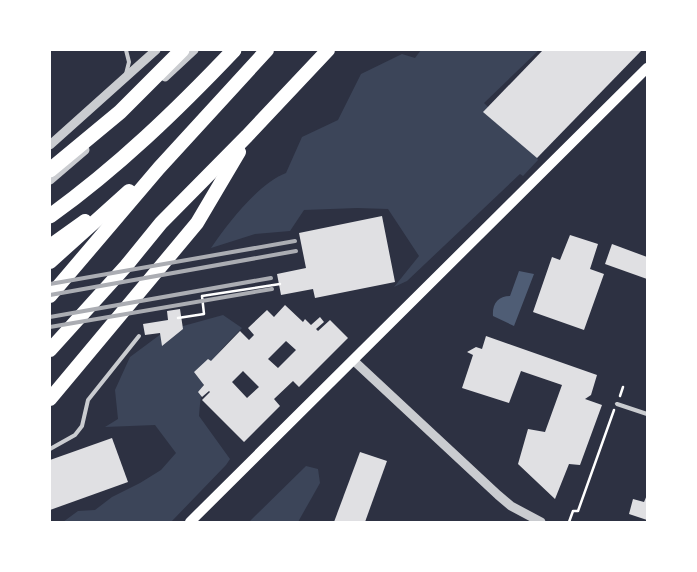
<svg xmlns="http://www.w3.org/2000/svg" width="697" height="572" viewBox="0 0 697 572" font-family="'Space Grotesk',sans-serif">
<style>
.green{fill:#3c4559}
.water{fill:#4f5d75}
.building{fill:#e0e0e3;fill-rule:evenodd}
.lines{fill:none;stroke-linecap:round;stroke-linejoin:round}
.path{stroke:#fff;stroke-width:2.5}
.service{stroke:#caccd0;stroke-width:4}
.tertiary{stroke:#caccd0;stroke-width:9}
.secondary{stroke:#fff;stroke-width:10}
.trunk{stroke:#fff;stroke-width:14}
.motorway{stroke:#fff;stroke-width:15}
.rail{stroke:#abadb3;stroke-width:4}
</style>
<rect width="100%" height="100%" fill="#2d3142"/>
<g class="green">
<path d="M421,50H539L484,103L533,151L538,160L523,176L520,174L407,281L394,287L419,256L388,209L357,208L304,210L290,231L255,234L211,248C228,223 258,184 286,173L302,137L338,120L361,74L402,54L415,58Z"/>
<path d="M223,315L242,328C209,361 203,368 199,416L230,459L226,465L171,522H63L78,511L95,510L112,497L140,483L161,470L176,453L155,425L105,427L118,419L115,390L130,357L165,331Z"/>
<path d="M306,466L318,469L320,483L298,522H249Z"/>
</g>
<path class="water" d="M519,271L534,274L514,326L493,316C492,304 498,296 510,296Z"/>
<g class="building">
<path d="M543,50H642L537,158L483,112Z"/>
<path d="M382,216L395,282L315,298L313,289L281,295L277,274L306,268L299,233Z"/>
<path d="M570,235L598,244L590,269L604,274L584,330L533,312L552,257L560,260Z"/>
<path d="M612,244L647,257V279L605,264Z"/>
<path d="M285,305L303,322L305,319L311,325L320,317L324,322L316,329L318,331L330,320L348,338L299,387L293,381L274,399L280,406L244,442L202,400L210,392L209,391L202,397L198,392L204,385L194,372L208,359L211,361L240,331L249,340L254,335L248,328L267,310L274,317ZM286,341L296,350L278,368L268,359ZM243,371L259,387L247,398L232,382Z"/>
<path d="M180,309L183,329L162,346L160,333L145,335L143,324L168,320L167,311Z"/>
<path d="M486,336L597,375L591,395L585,399L602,405L580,465L569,464L555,499L518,464L528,429L545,432L562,385L521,371L509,403L462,388L473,355L467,352L476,347L482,349Z"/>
<path d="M112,438L128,482L50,510V460Z"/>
<path d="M360,452L387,461L365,522H334Z"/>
<path d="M647,495V520L629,514L633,499L644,502Z"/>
</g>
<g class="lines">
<g class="path">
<path d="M178,318L204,314L202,296L280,284"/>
<path d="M620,396L623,387"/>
<path d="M569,522L573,511H578L614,410"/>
</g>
<g class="service">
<path d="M126,74L129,62L126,50"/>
<path d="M617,404L647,414"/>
<path d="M50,449L75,435L82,426L88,400L139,336"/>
</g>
<g class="tertiary">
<path d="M165,77L194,50"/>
<path d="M50,145L156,50"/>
<path d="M50,180L85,150"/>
<path d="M353,360L498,495L511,506L541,522"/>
</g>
<path class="secondary" d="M190,522L647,68"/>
<g class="trunk">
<path d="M50,246L85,221"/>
<path d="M50,262L129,191"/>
<path d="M50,296L159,168L267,50"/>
<path d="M50,350L126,266L161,223L247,136L328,50"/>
<path d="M50,399L197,223L239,152"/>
</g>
<g class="motorway">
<path d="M50,170L120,112L182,50"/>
<path d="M50,216C118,167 177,110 234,50"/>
</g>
<g class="rail">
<path d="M50,284L295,241"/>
<path d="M50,295L296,251"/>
<path d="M50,317L271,278"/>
<path d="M50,327L272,289"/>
</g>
</g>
<rect width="697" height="572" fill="none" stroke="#ffffff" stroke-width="102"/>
</svg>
